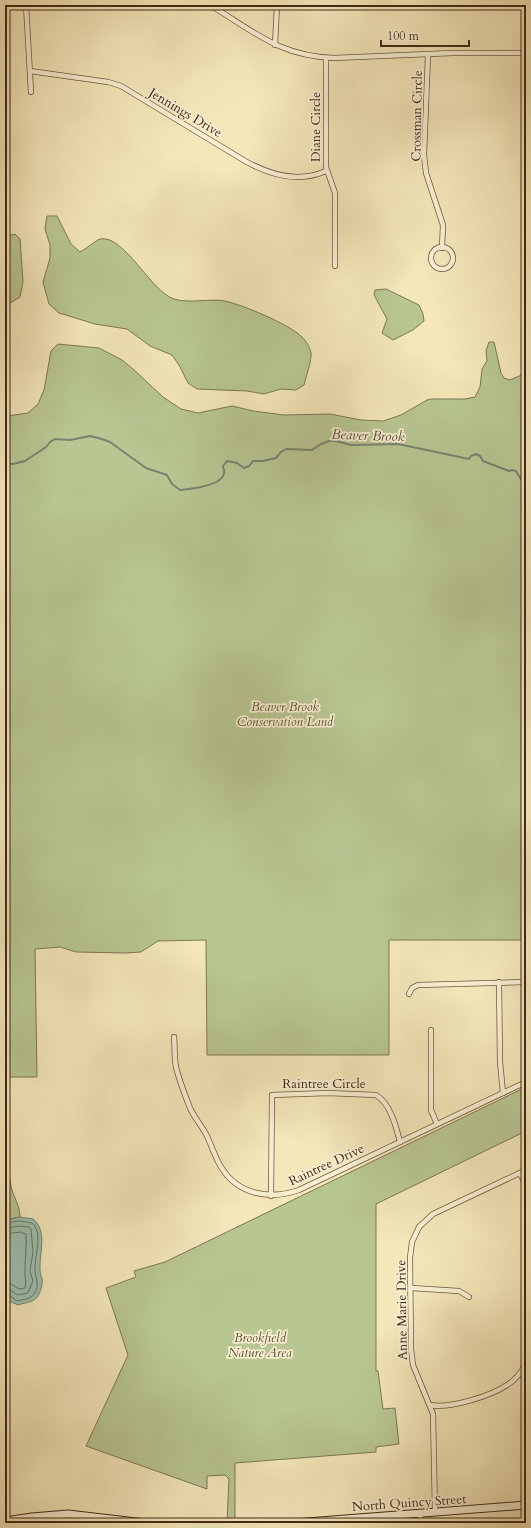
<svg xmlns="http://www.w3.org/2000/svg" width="531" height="1528" viewBox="0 0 531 1528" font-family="Cardo,serif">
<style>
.green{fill:#b8c692;stroke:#7c7754}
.water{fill:#9cc0b0;stroke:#788372}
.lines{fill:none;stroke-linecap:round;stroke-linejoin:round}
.shore{stroke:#6e7463;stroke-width:1}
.stream{stroke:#788372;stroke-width:2}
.street-casing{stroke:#6e583f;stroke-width:6}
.secondary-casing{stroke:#412816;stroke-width:9}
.street{stroke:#f8efd2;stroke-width:4.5}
.secondary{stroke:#f8efd2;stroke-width:7}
.labels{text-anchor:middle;stroke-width:3.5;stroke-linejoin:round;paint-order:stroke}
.street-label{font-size:13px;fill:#412816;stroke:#f8efd2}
.park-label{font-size:13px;font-style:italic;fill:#5f5035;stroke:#f8efd2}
.water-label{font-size:14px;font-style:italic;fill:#584e3c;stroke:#f8efd2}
</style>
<rect width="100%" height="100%" fill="#f4e7ba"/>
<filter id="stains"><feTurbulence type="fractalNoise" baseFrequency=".005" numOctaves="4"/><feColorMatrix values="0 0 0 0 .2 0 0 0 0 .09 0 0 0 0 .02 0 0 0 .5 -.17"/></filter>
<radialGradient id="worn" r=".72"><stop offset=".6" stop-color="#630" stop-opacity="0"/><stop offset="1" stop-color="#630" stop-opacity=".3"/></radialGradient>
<g class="green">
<path d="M47,216H57L71,244L80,252C86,249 95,241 100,239C124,234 151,292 174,299C191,304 209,298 225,301C243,305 289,324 302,337C306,341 310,347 311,353C312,360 306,377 304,385L296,390L281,389L264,394L247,391L197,389L188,383L179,365L172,355L150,346L127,329L95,324L59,313L49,304L43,282L50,258V245L45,229Z"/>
<path d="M15,234L20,239L23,282L20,297L10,303L5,302V237Z"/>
<path d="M386,289L419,305L423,314L424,321L413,330L393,340L382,333L387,319L374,295L375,290Z"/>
<path d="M489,342H494L501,373L504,378L510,380L526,373V940H389V1055H207L206,940L158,941L141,952L126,953L76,952L60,947L35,949L37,1077H5V415L7,416L28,413L38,404L44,390L51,351L58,344L99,348L122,360L133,369L163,397L181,409L198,413L232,406L253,411L284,415L330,414L361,420L383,421L401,415L427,400L432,399H465L475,397L480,387L482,369L487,361L486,351Z"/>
<path d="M526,1087V1131L376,1204V1371H378L383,1409L395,1408L399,1444L376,1447V1452L235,1463V1522H227L229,1479L225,1475L207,1476V1489L86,1446L128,1355L106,1288L136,1277L134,1271L165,1262Z"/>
<path d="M5,1158C9,1168 9,1176 11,1186C13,1197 20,1205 20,1217L5,1220Z"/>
</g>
<path class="water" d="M20,1217L33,1219C48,1231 39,1253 40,1270C40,1273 41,1275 42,1279C43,1283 41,1290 39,1294C35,1303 26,1302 18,1305L9,1301L5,1297V1220Z"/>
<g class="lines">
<g class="shore">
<path d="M5,1223L20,1221L32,1223C44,1234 34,1256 35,1271C36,1280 40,1285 34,1294C30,1300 23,1299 17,1301L9,1295H5"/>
<path d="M5,1228L20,1226L29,1227L31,1229L33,1252L30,1271L33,1281L28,1293L18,1295L10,1290L5,1289"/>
<path d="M5,1234L20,1232L26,1234C27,1246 25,1257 25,1269C24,1276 27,1281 25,1288L19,1289L11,1284L5,1283"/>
</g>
<path class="stream" d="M5,464H13L25,461L46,447L50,442L55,439L70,440L90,436L102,439L110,442L146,468L167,475L172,484L180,490C190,489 223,486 224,473C225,471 223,469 223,466L227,461L237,463L244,468L249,466L253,461H263L276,458L281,452L286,449L312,450L321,444L329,441H336L351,445L398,444L469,459L471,456L476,454L480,456L483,461L509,471L512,470L516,471L522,481L526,484"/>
<g class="street-casing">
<g id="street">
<path d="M26,5L31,92"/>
<path d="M210,5C255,32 279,56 334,58L453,53H526"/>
<path d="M275,45L277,5"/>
<path d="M428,55L424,155L426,173L443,225L442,248"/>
<path d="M326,58V167L335,193V266"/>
<path d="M30,71L108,82L121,86L245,161C270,175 299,183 326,171"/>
<circle cx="442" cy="258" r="11"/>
<path d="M499,982L500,1062L503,1093"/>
<path d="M409,994L412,988L418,985L526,982"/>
<path d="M431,1030V1110L437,1124"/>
<path d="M174,1037C175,1046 174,1057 176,1067C179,1080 185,1095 190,1108C194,1117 201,1125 206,1134C211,1144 215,1157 221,1167C238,1195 270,1200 299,1190L526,1082"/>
<path d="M520,1173L526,1186"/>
<path d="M271,1196L272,1095L328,1093L376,1095C390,1103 396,1126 400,1142"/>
<path d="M411,1288L459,1291L469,1297"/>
<path d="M430,1405C449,1409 491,1396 507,1385C516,1380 521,1372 526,1364"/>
<path d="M435,1512L433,1414L413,1365L411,1349L410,1258L412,1242L419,1227L433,1214L526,1170"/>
<path d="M420,1513L421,1523"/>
</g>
</g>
<g class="secondary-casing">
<g id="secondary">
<path d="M5,1521L32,1517L68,1514L145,1523"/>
<path d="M294,1523L526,1505"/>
</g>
</g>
<use href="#street" class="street"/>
<use href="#secondary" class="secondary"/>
</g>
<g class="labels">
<g class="street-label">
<text transform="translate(186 112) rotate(31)" y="5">Jennings Drive</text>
<text transform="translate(416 116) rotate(-89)" y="5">Crossman Circle</text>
<text transform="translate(315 127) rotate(-90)" y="5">Diane Circle</text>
<text x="324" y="1088">Raintree Circle</text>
<text transform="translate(326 1164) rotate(-25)" y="5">Raintree Drive</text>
<text transform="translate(401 1310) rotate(-91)" y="5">Anne Marie Drive</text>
<text transform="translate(409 1502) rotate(-4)" y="5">North Quincy Street</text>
</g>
<g class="park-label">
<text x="285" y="711">Beaver Brook<tspan x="285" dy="15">Conservation Land</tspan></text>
<text x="260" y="1342">Brookfield<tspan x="260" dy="15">Nature Area</tspan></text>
</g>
<g class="water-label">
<text transform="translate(368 435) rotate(2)" y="5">Beaver Brook</text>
</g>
</g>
<rect width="531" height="1528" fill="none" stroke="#f4e7ba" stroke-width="20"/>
<rect x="6" y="6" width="519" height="1516" fill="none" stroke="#412816" stroke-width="2"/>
<rect x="10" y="10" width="511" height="1508" fill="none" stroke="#412816"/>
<path d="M381 40v6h88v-6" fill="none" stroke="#412816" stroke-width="2"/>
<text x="387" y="40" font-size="12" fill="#412816" stroke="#f8efd2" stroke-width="3" paint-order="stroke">100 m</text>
<rect width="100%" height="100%" filter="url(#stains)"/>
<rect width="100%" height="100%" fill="url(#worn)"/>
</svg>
